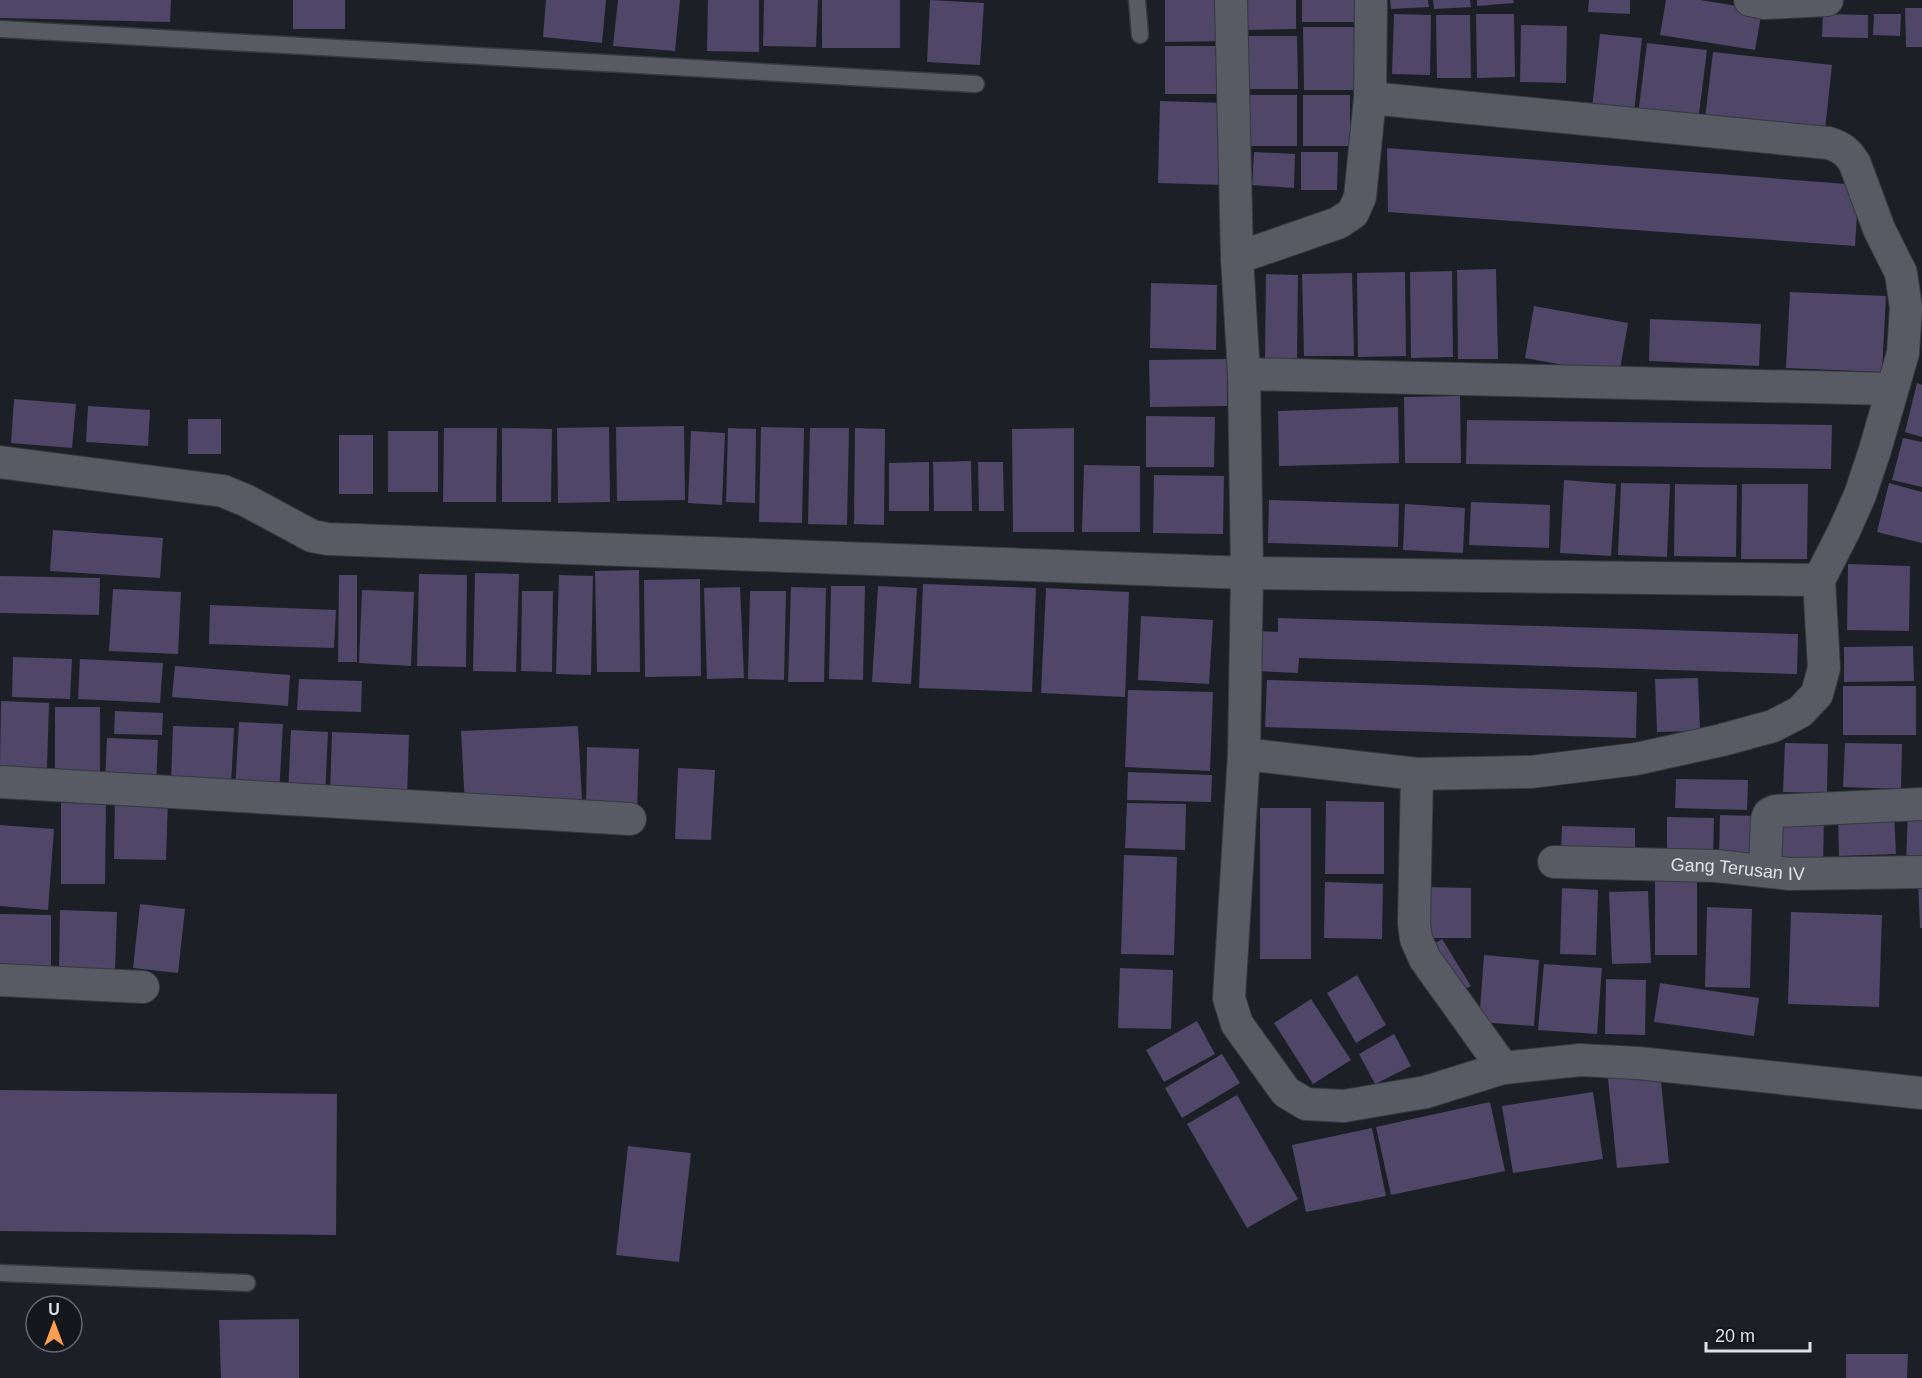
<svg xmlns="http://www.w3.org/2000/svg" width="1922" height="1378" viewBox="0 0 1922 1378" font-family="Helvetica,sans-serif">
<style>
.building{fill:#4f4668}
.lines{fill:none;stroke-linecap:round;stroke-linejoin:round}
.service-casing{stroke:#36393e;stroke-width:19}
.minor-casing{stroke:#36393e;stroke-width:34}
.service{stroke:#585b64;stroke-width:16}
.minor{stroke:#585b64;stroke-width:32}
.labels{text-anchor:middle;stroke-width:4.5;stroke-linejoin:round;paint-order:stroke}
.street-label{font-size:18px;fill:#dee1e5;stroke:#13161d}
</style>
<rect width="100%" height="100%" fill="#1c1f26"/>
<g class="building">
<path d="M0,0H171L170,22L0,18Z"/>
<rect x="293" y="0" width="52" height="29"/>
<path d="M546,0H606L602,43L543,37Z"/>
<path d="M618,0H680L675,51L613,46Z"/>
<path d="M708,0H759V52L707,51Z"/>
<path d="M764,0H818L816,47L763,46Z"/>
<rect x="822" y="0" width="78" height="48"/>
<path d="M930,0L984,3L980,65L927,62Z"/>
<path d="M1165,0H1224L1225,41L1165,42Z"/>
<path d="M1247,0H1296V29L1248,30Z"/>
<rect x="1302" y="0" width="52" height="22"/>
<path d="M1390,0H1428L1429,7L1391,9Z"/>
<path d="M1433,0H1470L1471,7L1434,9Z"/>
<path d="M1477,0H1513L1514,3L1477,6Z"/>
<path d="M1589,0H1630V14L1588,12Z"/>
<path d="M1666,0H1700L1762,10L1755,50L1660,35Z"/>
<path d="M1905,8H1922V47H1906Z"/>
<path d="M1394,14L1431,15L1430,75L1392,74Z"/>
<path d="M1476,14H1514L1515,77L1477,78Z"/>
<path d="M1823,14L1868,15V38L1822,37Z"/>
<path d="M1874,14H1901L1900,36L1873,35Z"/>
<path d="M1436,15H1470L1471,78H1437Z"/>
<path d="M1521,25L1567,26L1566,83L1520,82Z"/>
<path d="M1303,27H1354L1355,90H1304Z"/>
<path d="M1600,34L1642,38L1634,113L1592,108Z"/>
<path d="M1248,36H1297L1298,89H1249Z"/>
<path d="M1647,43L1707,50L1698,122L1638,115Z"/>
<rect x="1165" y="46" width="59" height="48"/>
<path d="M1713,52L1832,65L1824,139L1704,126Z"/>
<rect x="1243" y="95" width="54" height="51"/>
<rect x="1303" y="95" width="47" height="51"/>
<path d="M1160,101L1225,103L1223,185L1158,183Z"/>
<path d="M1387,148L1859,185L1855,246L1388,212Z"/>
<path d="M1254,152L1295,154L1294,188L1252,185Z"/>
<path d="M1301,152H1338L1337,190H1301Z"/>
<path d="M1496,269L1498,359H1458L1457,270Z"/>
<path d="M1452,271L1453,357L1411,358L1410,272Z"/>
<path d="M1405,272L1406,356L1358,357L1357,273Z"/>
<path d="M1352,273L1354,356H1304L1302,274Z"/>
<path d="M1266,274L1298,275L1297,358H1265Z"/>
<path d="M1151,283L1217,285L1216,350L1150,348Z"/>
<path d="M1790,292L1886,296L1882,372L1786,368Z"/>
<path d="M1534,306L1628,323L1619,375L1525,358Z"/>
<path d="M1650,319L1761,324L1759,366L1649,361Z"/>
<path d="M1227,359V406L1150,407L1149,360Z"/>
<path d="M1917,383L1922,385V437L1905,432Z"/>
<path d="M1460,396L1461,463H1405L1404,397Z"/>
<path d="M14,399L76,404L72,448L11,443Z"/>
<path d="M88,406L150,410L148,446L86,442Z"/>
<path d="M1398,407L1399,463L1279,466L1278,411Z"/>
<path d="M1146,416L1215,417L1214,467H1146Z"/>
<rect x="188" y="419" width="33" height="35"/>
<path d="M1467,420L1832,425L1831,469L1466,464Z"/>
<path d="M684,426L685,500L617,501L616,427Z"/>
<path d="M609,427L610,502L558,503L557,428Z"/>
<path d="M761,427L804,428L802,523L759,522Z"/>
<path d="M444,428H497L496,502H443Z"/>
<path d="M502,428L552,429L551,502H502Z"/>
<path d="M728,428L756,429L755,503L726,502Z"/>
<path d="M810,428H849L847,525L808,524Z"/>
<path d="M855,428L885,429L884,525L854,524Z"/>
<path d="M1074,428V532H1013L1012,429Z"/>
<rect x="388" y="431" width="50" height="61"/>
<path d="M691,431L725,433L722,505L688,503Z"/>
<rect x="339" y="435" width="34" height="59"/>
<path d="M1903,438L1922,442V487L1892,480Z"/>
<path d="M971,461L972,511H934L933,462Z"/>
<path d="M929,462V511H889V463Z"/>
<path d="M978,462H1003L1004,511H979Z"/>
<path d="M1084,465L1140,466V532H1082Z"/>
<path d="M1154,475L1224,476L1223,534L1153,533Z"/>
<path d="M1564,480L1616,484L1611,556L1560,553Z"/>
<path d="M1621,483L1670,484L1667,557L1618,555Z"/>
<path d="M1889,483L1922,492V543L1877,532Z"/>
<path d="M1675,484L1737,485L1736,557L1674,556Z"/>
<path d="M1742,484H1808L1807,559H1741Z"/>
<path d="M1269,500L1399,504L1398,547L1268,543Z"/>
<path d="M1471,502L1550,505L1549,548L1469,545Z"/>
<path d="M1405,504L1465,508L1463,553L1403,550Z"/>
<path d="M53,530L163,538L160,578L50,571Z"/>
<path d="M1848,564L1910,566L1909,631L1847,630Z"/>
<path d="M639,570L640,672H597L595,571Z"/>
<path d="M475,573L519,574L516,672L473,671Z"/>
<path d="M419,574L467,575L466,667L417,666Z"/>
<path d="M339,575H357V662H338Z"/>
<path d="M559,575L593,576L591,675L556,674Z"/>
<path d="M0,576L100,578L99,615L0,613Z"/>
<path d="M700,579L701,676L645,677L644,580Z"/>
<path d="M923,584L1036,588L1032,692L919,688Z"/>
<path d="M831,586H865L863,680L829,679Z"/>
<path d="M878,586L917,588L911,684L872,682Z"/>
<path d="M740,587L744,678L707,679L704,588Z"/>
<path d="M791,587L826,588L824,682H788Z"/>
<path d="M1046,588L1129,592L1125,697L1041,693Z"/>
<path d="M113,589L181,592L178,654L109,651Z"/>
<path d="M362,590L414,592L411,666L359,663Z"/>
<path d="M522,591H553L552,672L521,671Z"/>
<path d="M750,591H786L784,680L748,679Z"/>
<path d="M210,605L336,610L334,648L209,644Z"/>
<path d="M1141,616L1213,620L1209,684L1138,680Z"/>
<path d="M1278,618L1798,634L1797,674L1299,658L1298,673L1256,671L1258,631L1278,632Z"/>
<path d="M1913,646L1914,681L1844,682V647Z"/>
<path d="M13,657L72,659L70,699L12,697Z"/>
<path d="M80,659L163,663L160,703L78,699Z"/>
<path d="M175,666L290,675L288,706L172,697Z"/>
<path d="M1698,678L1700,731L1657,732L1655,679Z"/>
<path d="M299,679L362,681L361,712L297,710Z"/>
<path d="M1267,680L1637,692L1636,738L1265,727Z"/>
<rect x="1843" y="686" width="73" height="49"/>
<path d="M1128,690L1213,692L1210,771L1125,767Z"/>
<path d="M1,701L49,703L47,768L0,767Z"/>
<rect x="55" y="707" width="45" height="76"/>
<path d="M115,711L163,713L162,735L114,734Z"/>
<path d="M239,722L283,724L279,794L235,791Z"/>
<path d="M173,726L234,728L231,785L171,783Z"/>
<path d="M578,726L582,800L465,806L461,731Z"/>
<path d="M291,730L328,732L325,796L288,795Z"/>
<path d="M332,732L409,735L407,797L330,794Z"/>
<path d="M107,738L158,740L156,785L105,783Z"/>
<path d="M1785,743L1828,744L1827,793L1783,792Z"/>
<path d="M1845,743L1902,744L1901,789L1843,787Z"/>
<path d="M587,747L639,749L637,809L586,808Z"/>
<path d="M678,768L715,770L711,840L675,839Z"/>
<path d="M1128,772L1212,775L1211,802L1127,800Z"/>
<path d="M1676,779L1748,780L1747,810L1675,808Z"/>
<path d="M115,797L168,799L166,860L114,859Z"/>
<path d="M1326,801L1384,802V874H1325Z"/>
<path d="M61,803L106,804L105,884H61Z"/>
<path d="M1127,803L1186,804L1185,850L1125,848Z"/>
<rect x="1260" y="808" width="51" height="151"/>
<path d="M1908,808L1922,809V866H1906Z"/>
<path d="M1894,812L1896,854L1839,856L1838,815Z"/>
<path d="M1720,815L1761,816L1759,859L1719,858Z"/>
<path d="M1667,817L1714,818L1713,859H1667Z"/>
<path d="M1773,818L1824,819L1823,866L1772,864Z"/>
<path d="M0,825L54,829L48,910L0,906Z"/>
<path d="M1562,826L1635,828V857L1561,855Z"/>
<path d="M1124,855L1177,857L1174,955L1121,954Z"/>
<rect x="1655" y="876" width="42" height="79"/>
<path d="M1918,879H1922V928H1920Z"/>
<path d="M1325,882L1383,884L1382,939L1324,938Z"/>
<path d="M1427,887L1471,888V938H1426Z"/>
<path d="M1562,888L1598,890L1596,955L1560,954Z"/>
<path d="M1648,891L1651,963L1612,964L1609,892Z"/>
<path d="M140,904L185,909L178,973L133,968Z"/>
<path d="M1707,907L1752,909L1750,988L1705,987Z"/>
<path d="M60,910L117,912L115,971L59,970Z"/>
<path d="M1791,912L1882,915L1879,1007L1788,1004Z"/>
<path d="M0,914L51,915V969L0,968Z"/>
<path d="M1442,939L1471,986L1460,992L1431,946Z"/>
<path d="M1484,955L1539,960L1534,1026L1479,1022Z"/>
<path d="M1544,964L1602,968L1597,1034L1538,1030Z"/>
<path d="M1120,968L1173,970L1171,1029L1118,1028Z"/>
<path d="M1357,975L1386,1025L1356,1043L1327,993Z"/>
<path d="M1606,979L1646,980L1645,1035L1605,1034Z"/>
<path d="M1660,983L1759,998L1754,1036L1654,1022Z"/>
<path d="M1311,999L1351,1060L1313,1084L1274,1023Z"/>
<path d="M1197,1021L1215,1054L1164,1082L1146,1050Z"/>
<path d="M1394,1034L1411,1066L1375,1084L1359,1054Z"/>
<path d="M1222,1054L1240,1083L1182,1118L1165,1088Z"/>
<path d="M1660,1072L1669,1163L1617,1168L1608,1078Z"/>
<path d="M0,1090L337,1094L336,1235L0,1231Z"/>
<path d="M1593,1092L1603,1159L1513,1173L1502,1106Z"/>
<path d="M1237,1095L1298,1199L1247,1228L1187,1124Z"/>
<path d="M1490,1102L1505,1171L1391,1195L1376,1127Z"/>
<path d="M1372,1128L1386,1196L1306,1212L1292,1145Z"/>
<path d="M628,1146L691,1153L679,1262L616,1255Z"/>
<path d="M299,1319V1378H221L219,1320Z"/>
<path d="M1846,1354H1908L1907,1378H1846Z"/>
</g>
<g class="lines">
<g class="service-casing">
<g id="service">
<path d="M1137,0L1140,35"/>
<path d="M0,29L976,84"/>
<path d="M0,1273L247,1283"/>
</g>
</g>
<g class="minor-casing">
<g id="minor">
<path d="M1231,0L1237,258L1244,374L1247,573L1244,754L1417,774L1531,772L1636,759L1722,740L1773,726L1800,712L1817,694L1824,668L1819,580L1844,531L1860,495L1875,450L1903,353L1906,308L1901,273L1879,229L1855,164C1848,152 1842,147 1828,143L1370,98"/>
<path d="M1750,0L1765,3L1827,0"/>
<path d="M1237,258L1338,223L1353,213L1360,197L1370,98L1371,0"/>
<path d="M1244,374L1892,389"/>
<path d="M0,462L223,491L247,501L312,536L328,539L1247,573L1819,580"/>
<path d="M1244,754L1229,998L1237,1024L1286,1092L1306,1104L1344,1106L1426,1092L1503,1068"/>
<path d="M1417,774L1414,923L1416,939L1425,959L1503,1068L1580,1060L1638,1063L1922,1093"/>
<path d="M0,782L630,819"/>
<path id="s1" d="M1554,862L1716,866L1790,874L1922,872"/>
<path d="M1765,870L1767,819L1769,814L1775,811L1922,804"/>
<path d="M0,980L143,987"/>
</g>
</g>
<use href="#service" class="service"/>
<use href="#minor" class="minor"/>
</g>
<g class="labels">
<g class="street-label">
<text dy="6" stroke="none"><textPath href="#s1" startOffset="184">Gang Terusan IV</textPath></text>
</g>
</g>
<g transform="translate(54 1324)"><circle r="28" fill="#13161d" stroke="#64676d" stroke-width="1.5"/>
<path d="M0-4.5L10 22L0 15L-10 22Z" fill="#fb9e51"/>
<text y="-9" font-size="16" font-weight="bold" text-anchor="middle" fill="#dee1e5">U</text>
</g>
<path d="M1706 1342v9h104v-9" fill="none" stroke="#dee1e5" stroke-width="3"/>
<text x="1715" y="1342" font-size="18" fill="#dee1e5" stroke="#13161d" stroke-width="4.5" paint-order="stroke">20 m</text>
</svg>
